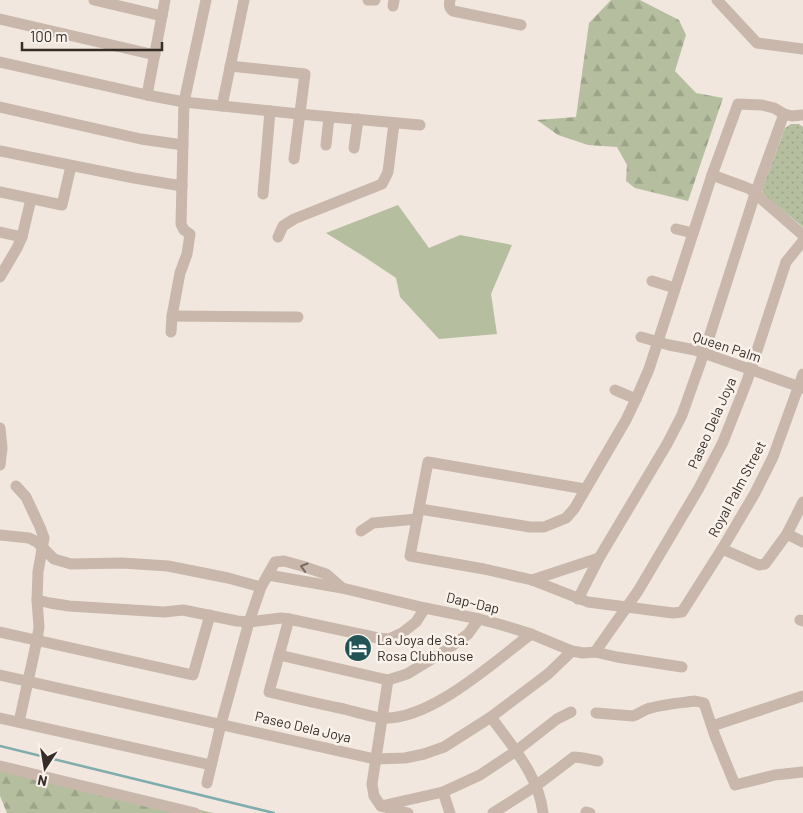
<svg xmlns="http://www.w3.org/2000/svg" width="803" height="813" viewBox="0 0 803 813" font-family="Barlow,sans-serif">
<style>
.grass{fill:#b5bf9f}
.forest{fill:url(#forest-firs)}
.park{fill:url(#park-dots)}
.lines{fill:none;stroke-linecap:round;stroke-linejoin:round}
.stream{stroke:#7facac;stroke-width:2.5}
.street{stroke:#c8b7aa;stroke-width:11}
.oneway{stroke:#786b63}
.labels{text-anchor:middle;stroke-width:5;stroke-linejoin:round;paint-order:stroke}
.street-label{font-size:14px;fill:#362d29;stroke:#f9f1ea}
.poi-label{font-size:14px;fill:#362d29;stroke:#f9f1ea;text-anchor:start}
</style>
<defs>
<pattern id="forest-firs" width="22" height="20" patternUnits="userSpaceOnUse" patternTransform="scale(1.25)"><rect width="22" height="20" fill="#b5bf9f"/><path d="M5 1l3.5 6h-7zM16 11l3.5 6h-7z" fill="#9ca489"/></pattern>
<pattern id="park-dots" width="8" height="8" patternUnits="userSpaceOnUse" patternTransform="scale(1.25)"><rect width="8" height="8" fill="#b5bf9f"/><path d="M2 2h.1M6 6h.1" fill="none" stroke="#9ca489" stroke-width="1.8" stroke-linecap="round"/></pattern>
</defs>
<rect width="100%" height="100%" fill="#f1e7de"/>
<path class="grass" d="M398,205L429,248L460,235L512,245L491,294L497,334L439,339L400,297L396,278L363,256L326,233Z"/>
<g class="forest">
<path d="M611,0H640L679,20L686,35L675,71L696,93L723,98L688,201L635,188L626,181L627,165L617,147L588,145L558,135L537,120L576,117L589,23Z"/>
<path d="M0,767L214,813H7L0,796Z"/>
</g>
<path class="park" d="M791,124H799L803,127V227L764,195L762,190L785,128Z"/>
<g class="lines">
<path class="stream" d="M0,746L274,813"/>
<g class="street">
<path d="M94,0L162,16"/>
<path d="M368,0H375"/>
<path d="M450,0C449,5 449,8 453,11L521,25"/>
<path d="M717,0L757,43L803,49"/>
<path d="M393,6L394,0"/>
<path d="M0,19L155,55"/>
<path d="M0,62L147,95L184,102L299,114L420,125"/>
<path d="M230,66L305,74L294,159"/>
<path d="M147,95L165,0"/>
<path d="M222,106L244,0"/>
<path d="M0,107L141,139L183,145"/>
<path d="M326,145L329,117"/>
<path d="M354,148L358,119"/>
<path d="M0,151L134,178L182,186"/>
<path d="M712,175L745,187L750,189L803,235"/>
<path d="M0,192L62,205L71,166"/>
<path d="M263,194L270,111"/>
<path d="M676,229L693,233"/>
<path d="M0,232L22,237"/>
<path d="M278,237L283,226L294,219L382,184L388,172L394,123"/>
<path d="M0,277L17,248L22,237L31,199"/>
<path d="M652,281L675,288"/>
<path d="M172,316L298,317"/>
<path d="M171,332L172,316L180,273L187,254L190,234L184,230L181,224L184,102L206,0"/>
<path d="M641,337L669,345L695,350L803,388"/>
<path d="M615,390L636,399"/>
<path d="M0,428L2,448L0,465"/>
<path d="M16,486L26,497L40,527L44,538L38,572L37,600L39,627L37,640L19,722"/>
<path d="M585,489L428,462L410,556L484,569L532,580L588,602L673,613L682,612L722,549L755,493L773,457L803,374"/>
<path d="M420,509L530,527H544L566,518L574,509L626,420L636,399L649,369L712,175L738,104L762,105L774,108L784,114L792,116L803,115"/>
<path d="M361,531L373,523L417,519"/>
<path d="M787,534L803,542"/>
<path d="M0,535L29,538L37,542L54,559L71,564L122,563L168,566L228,578L261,587"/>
<path d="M722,549L759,565L765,564L787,534L803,502"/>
<path d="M268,575L342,588L425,608L479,619L502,625L531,634L572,651L583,653L595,652L617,657L682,667"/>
<path d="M532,580L599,558"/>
<path d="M578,599L599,558L667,444L682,415L704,353L755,194L784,114"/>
<path d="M37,600L50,603L69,606L164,612L183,610L237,621L249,622L281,618L289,619L378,638L389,639L402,633L416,622L425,608"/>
<path d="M289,619L269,692C294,698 319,704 344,709C356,712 369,716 381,718C429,722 494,662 531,634"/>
<path d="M800,620L803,621"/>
<path d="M0,632L193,675L210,615"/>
<path d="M595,652L638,591L699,488L723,442L747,381L786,262L803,241"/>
<path d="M279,655L388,680L407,674L445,651L468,634L479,619"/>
<path d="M0,675L375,759L405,758L424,754L444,747L491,717L548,674L572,651"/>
<path d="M388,680L372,784L374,796L381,806L408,813"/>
<path d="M596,713L633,716C640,714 644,709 651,708C665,704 680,703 695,701L704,703L715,736L735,785L775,775L803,772"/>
<path d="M491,717C512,746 539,776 543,813"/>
<path d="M0,718L211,765"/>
<path d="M712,726L803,696"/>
<path d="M0,766L195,813"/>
<path d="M207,783L221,724L249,622L261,587L275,562L284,561L302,566L326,574L341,587"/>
<path d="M443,792L450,813"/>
<path d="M381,806L443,792L480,775L516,751L557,719L571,712"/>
<path d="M586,812L590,813"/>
<path d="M493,813L537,785L574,757L583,758L598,761"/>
</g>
</g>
<defs><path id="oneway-chevron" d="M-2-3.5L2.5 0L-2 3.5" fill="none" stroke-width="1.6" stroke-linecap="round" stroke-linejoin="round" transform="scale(1.25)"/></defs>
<use class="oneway" href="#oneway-chevron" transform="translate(304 567) rotate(-164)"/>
<defs>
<g id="hotel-disc" transform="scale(1.4375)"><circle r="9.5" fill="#225355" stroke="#f9f1ea"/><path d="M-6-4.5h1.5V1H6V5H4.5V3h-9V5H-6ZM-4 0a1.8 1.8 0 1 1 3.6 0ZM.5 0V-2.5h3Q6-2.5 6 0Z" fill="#fff"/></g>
</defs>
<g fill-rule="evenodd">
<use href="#hotel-disc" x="358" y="648"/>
</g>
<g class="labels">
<g class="street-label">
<text transform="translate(727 347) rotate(18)" y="5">Queen Palm</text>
<text transform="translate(712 423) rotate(-66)" y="5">Paseo Dela Joya</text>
<text transform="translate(737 489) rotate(-62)" y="5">Royal Palm Street</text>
<text transform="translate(473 603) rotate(13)" y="5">Dap~Dap</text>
<text transform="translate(303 727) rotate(13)" y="5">Paseo Dela Joya</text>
</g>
<g class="poi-label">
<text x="377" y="645">La Joya de Sta.<tspan x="377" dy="16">Rosa Clubhouse</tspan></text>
</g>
</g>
<g transform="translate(45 768) rotate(192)" stroke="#f9f1ea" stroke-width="4" paint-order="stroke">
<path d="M0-4L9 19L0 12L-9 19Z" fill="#362d29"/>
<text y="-8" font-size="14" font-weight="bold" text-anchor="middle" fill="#362d29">N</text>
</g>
<path d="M22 42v8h140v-8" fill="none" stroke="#362d29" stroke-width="2.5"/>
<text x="30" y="42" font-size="15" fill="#362d29" stroke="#f9f1ea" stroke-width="4" paint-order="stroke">100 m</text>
</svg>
